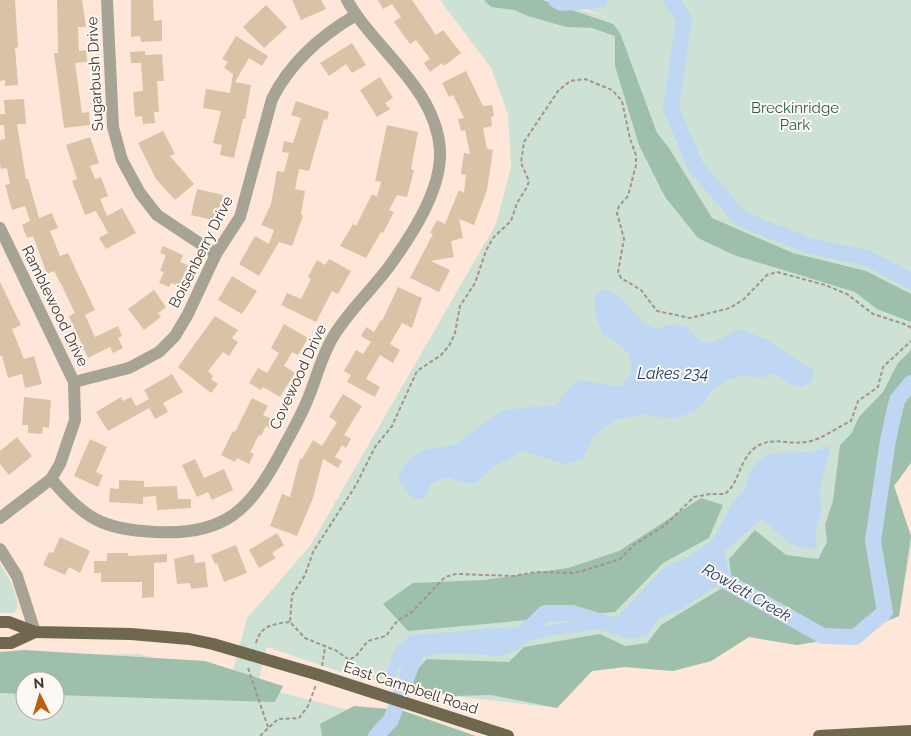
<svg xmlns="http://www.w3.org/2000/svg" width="911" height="736" viewBox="0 0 911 736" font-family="Raleway,sans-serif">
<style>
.green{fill:#cde2d5;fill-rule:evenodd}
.forest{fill:#9dbfab}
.water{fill:#bfd7f2}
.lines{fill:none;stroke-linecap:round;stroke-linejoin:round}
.river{stroke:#bfd7f2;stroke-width:16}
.building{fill:#d9c3a7}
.path{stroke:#a49387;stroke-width:2;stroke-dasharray:4 2.5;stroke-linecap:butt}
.minor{stroke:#a8a495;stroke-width:12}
.major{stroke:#6f684e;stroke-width:12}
.labels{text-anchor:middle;stroke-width:4;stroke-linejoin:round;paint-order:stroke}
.street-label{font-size:15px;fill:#41362e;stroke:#fef8f4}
.park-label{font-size:15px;fill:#286044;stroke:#fef8f4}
.water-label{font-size:16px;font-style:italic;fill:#1d4166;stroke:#fef8f4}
</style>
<rect width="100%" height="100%" fill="#fee7d8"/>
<g class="green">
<path d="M440,0H550L608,18L563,0H911V460L894,486L911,536V546L899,616L850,636L797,645L749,637L711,661L673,671L625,667L592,671L557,708L454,696L350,675L267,647L257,686L446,736H0V655L139,654L231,678L247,618L310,546L496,224L511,167L508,114L491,68ZM25,681H55V711H25Z"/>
<path d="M0,564C8,576 19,594 17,609L14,613H0Z"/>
</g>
<g class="forest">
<path d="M484,0H542L613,24L620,33L657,133L669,148L712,218L793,253L866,271L911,294V322L877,309L855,292L734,255L698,238L665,197L639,145L615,66V36L592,28L566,27L528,16L514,10L491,7Z"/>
<path d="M911,350V463L894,486L911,536L899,616L850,636L797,645L749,637L711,661L673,671L625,667L592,671L557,708L491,695L454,696L402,685L427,659L509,662L524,647L600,634L625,646L647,643L661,625L732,582L729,559L755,530L786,555L818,559L827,542L825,525L833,501L840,445L851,434L859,417L883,392L898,363Z"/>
<path d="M701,498L723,505L709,538L663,563L615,612L408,631L383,604L413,583L484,580L568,568L619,551Z"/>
<path d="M24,650L205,661L283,686L275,702L55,695V681H25V694L0,693V652Z"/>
<path d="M354,706L401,710L476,736H322L320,724Z"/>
</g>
<g class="water">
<path d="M605,289L620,296L644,324L657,329L671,324L686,326L701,342H713L741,329L767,340L813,370V381L802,387L790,384L774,374L760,378L745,375L728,380L714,389L696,411L673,419L644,414L615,420L593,437L583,459L565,464L523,451L493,467L476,483H465L446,477L431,484L424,499L412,498L397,477L409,459L422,450L454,445L503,410L556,405L569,387L580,379L600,384L621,387L631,374L630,355L618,343L603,335L596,316L594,296Z"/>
<path d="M831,446L820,487L821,512L815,536L817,549C788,549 782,536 762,518L724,552L729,572L726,580L678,611L659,618L647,635L632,639L621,636L610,629H599L546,636L519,644L514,651L501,656L454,653L419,655L398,669L395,683L386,679C390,659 393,646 412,635L496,628L533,627L618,617L664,568L689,556L713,539L733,503L745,489L749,473L758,460L773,453L811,452Z"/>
</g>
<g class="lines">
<g class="river">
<path d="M556,0L561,3L599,0"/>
<path d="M671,0L684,19L671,108L696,167L741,219L810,246L867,258L911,281"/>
<path d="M706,570L823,636L855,637L885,612L873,541L888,440L897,400L911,383"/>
<path d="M515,642L545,613H572L615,626"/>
<path d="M376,736L391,720L418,647L427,649"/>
</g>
</g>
<g class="building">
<path d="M0,0H15L18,47L15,48L18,85L5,86V80L0,81Z"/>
<path d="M57,0H82L86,27H78L79,51L86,50L87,62L75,63L82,113L89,112L90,125L64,128L54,53H58Z"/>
<path d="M131,0H153L154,21L162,20V41L141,42L140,36L131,37Z"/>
<path d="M292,0H321L326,9L301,20Z"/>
<path d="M378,0H412L436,35L443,30L461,53L444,66L442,63L430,72L424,63L430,59L416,40L410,44L394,22L401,17L392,4L383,9Z"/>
<path d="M266,5L287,27L264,48L243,27Z"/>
<path d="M236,36L268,56L262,66L249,58L235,82L251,85L245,119H243L234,158L220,155L222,145L213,143L221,111L203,108L206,89L230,93L233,74L224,68L228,62L222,59Z"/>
<path d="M352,43L366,65L352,73L346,64L329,76L320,63Z"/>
<path d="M145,51V55L162,54L164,81H157L159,112H154L155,123L143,124L142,116L135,117L133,92L143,91L141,63H131L130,52Z"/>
<path d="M466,71L483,106L492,105L494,116L491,117L492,126L483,128L487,149L493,150L487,190L474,225L459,219L463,238L451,241L454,257L431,261L450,270L439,292L410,278L433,234L430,233L437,220L445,224L459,190L464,193L466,175L461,174L464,153L470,154L465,130L461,131L458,119L464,118L453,95L449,97L442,83Z"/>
<path d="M380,77L393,98L385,103L390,109L377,117L360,90Z"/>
<path d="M24,99L26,124H17L26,179H28L39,218L52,213L58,228L50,231L60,256L68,253L95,310L85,315L95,337L118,326L122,336L118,338L123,348L113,353L110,347L88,358L69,316L75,313L62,286L54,271L47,274L33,236L27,238L22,225L30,221L25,206L12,210L5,185L10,184L7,168L1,169L0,164V140L5,139L4,125H0V114H5L4,100Z"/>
<path d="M296,101L329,112L327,120L324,119L309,171L299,169L295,189L305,191L301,214L303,216L292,246L279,242L259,276L239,264L255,236L269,244L274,230L261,225L271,204L277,171L284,172L289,153L282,152L284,141L293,143L301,118L291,115Z"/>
<path d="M387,125L418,132L411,169L414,170L407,197L397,195L389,210L394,212L383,233L381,232L366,258L340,246L353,224L356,226L372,194L377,197L381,182L375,181Z"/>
<path d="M163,131L175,154L170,156L194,184L175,200L156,179L138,143Z"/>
<path d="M90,137L99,163L90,166L95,179L101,177L108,196L100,199L107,216L122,208L136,233L106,249L99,238L108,233L96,211L85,215L72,181L77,179L66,145Z"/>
<path d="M197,189L223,195L217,221L191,215Z"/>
<path d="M163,246L183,255L180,262L188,265L179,286L171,283L169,287L159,283L164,272L160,271L166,255L160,253Z"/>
<path d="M329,259L351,271L338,294L332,291L316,322L281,305L287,293L301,299L311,279L308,277L317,260L325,265Z"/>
<path d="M232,276L257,291L242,314L218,300Z"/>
<path d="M0,282L21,325L12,329L24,359L34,356L42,384L25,388L22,374L8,378L2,356H0Z"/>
<path d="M398,287L422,298L412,328L402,323L390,344L400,350L393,363L380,355L366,379L380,387L375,397L347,382L351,375L344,371L356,350L363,354L371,342L361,336L366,327L374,332L381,320L382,321Z"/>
<path d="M154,290L166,307L158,313L161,317L144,330L128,309Z"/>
<path d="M215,316L238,330L232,338L238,342L229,356L223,352L208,371L213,376L211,379L218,384L211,393L178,367Z"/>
<path d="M284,324L308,338L298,355L292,352L284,366L295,373L280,397L263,387L261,390L249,383L258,368L267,373L279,353L271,348Z"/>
<path d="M172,374L183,392L163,403L168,412L155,419L149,408L108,431L96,412L121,397L123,401L131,397L136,406L149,399L144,390Z"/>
<path d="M343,394L362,406L344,435L351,439L346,448L342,445L335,457L342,461L338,468L323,459L313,498L297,536L270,526L282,494L290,497L300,458L302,459L313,440L322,446L337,422L329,417Z"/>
<path d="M24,397L51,400L49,428L43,427L42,434L28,433V425H22Z"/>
<path d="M252,398L268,406L263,415L274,420L270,428L266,426L261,436L259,435L250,452L254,454L249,464L237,458L235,462L221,455L233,431L235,432Z"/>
<path d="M17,437L32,456L9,475L0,464V451Z"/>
<path d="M90,439L107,447L96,472L103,475L98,487L74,476Z"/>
<path d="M195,459L204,478L224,469L233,490L212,500L208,492L197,497L182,465Z"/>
<path d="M119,480L144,481V487L177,486L178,499H191V508L157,510L156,496L143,497V504L109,502L110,488L119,489Z"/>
<path d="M277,533L284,545L272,553L276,558L259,568L249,550Z"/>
<path d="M60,537L90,551L80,573L69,567L65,575L43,565L49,552L53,553Z"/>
<path d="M236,545L247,573L224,582L217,563L215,564L211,555Z"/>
<path d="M107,553H128V556L167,554V562L154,563V597L142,598V582H101V573H94V561H107Z"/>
<path d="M194,554L195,563L205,562L208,587L191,589L190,583L177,584L174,559Z"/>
</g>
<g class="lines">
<g class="path">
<path d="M911,328L907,325L873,314L847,294L825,285L777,272L767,275L744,299L730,308L690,318L657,311L641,290L621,278L618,272L624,239L617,213L619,206L628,196L636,165V155L630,139L622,101L612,90L585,79L570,81L558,91L524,142L521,163L529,181L527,187L517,203L511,221L493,238L486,251L475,283L460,306L455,333L449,346L441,355L417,371L392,426L375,447L356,485L313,552L305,575L292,595L290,622L305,638L337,651L349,660L356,656L368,641L386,636L397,621L412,612L445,577L456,574L514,576L535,572L575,573L605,564L620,559L635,544L664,526L694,497L710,494H725C740,482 739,459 756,447C772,436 789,445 806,442C822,440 837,427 851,421L858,401L878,387L883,367L911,341"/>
<path d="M256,643C261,625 273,624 290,622"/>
<path d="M322,666L325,648"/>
<path d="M248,668L268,727"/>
<path d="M260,736L278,719L299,718L308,706L316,685"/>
</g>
<g class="minor">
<path d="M107,0L113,127L122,160L140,193L157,215L216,254"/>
<path d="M0,228L74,382L75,420L60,464L51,479L0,518"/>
<path d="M74,382L129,368L159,352L175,336L188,314L216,254L240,217L272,99C290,63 320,36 356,15"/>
<path d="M51,479C86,519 101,529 155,532C225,536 250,510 281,452C290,435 300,418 307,401C316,380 321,357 333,337C349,310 373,289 391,264C413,233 442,189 440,150C436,88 375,50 347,0"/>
<path d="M0,549L17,576L35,632"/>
</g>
<g class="major">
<path d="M0,622H9L35,632L131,634L189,639L213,644L319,675L508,736"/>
<path d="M0,643H11L35,632"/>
<path d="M819,736L911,731"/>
</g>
</g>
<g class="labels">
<g class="street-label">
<text transform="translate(95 74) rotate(-93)" y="5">Sugarbush Drive</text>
<text transform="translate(201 252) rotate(-63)" y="5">Boisenberry Drive</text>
<text transform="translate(55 306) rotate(64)" y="5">Ramblewood Drive</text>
<text transform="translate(298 377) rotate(-65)" y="5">Covewood Drive</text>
<text transform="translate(411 688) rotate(18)" y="5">East Campbell Road</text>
</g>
<g class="park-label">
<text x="795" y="113">Breckinridge<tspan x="795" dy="17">Park</tspan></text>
</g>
<g class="water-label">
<text x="673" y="379">Lakes 234</text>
<text transform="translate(747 592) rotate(30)" y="6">Rowlett Creek</text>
</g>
</g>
<g transform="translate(40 696) rotate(355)"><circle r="24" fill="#fef8f4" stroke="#b2aaa5"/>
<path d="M0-4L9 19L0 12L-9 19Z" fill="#bb5f0c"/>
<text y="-8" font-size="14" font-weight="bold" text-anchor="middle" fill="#41362e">N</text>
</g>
</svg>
